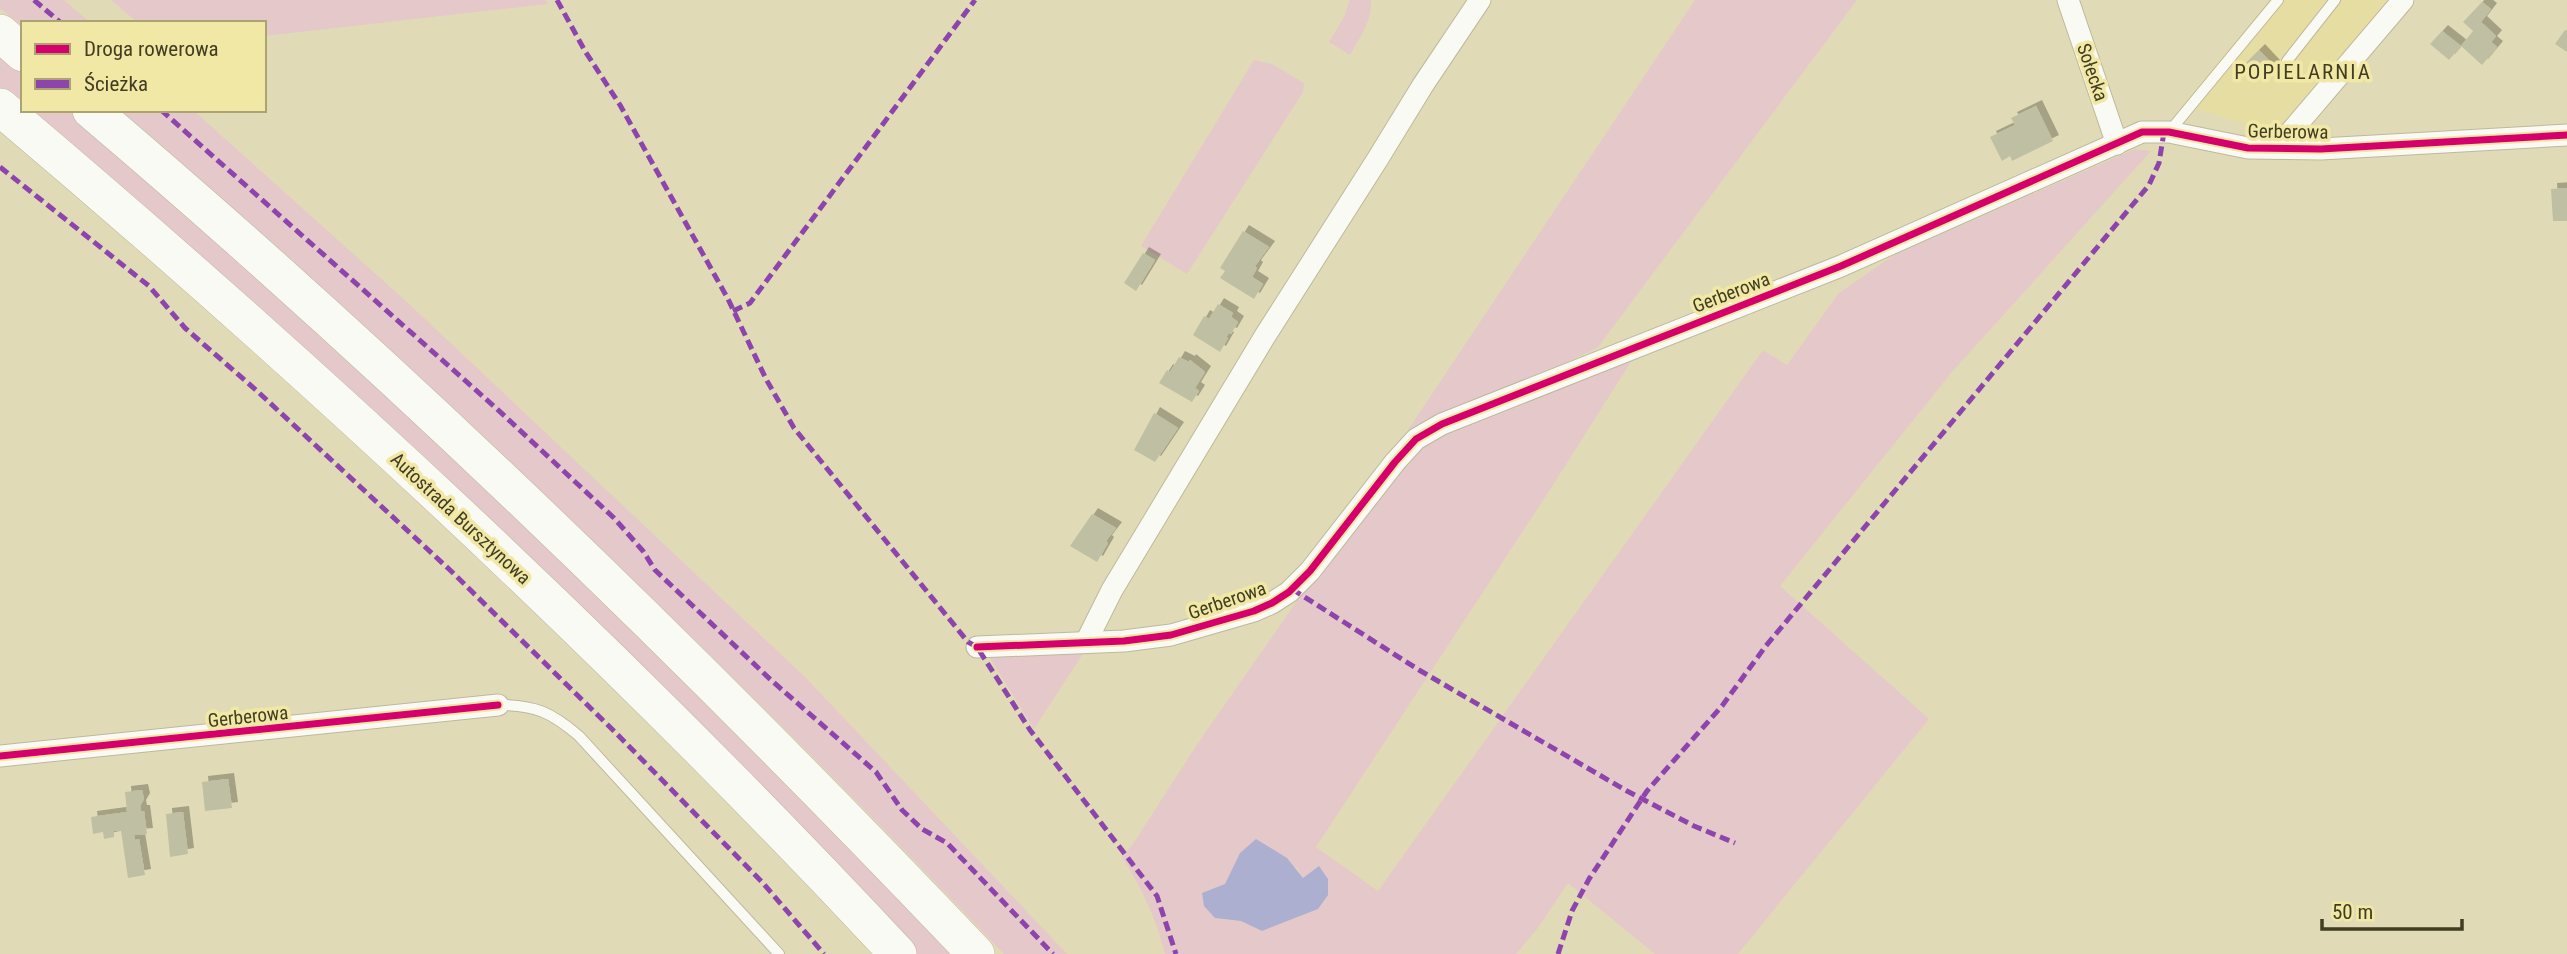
<svg xmlns="http://www.w3.org/2000/svg" width="2567" height="954" viewBox="0 0 2567 954" font-family="'Roboto Condensed',sans-serif">
<style>
.built{fill:#e6dda3}
.green{fill:#e5c8c9;fill-rule:evenodd}
.water{fill:#adafd1}
.building{fill:#bfc0a3;filter:url(#shadow)}
.lines{fill:none;stroke-linecap:round;stroke-linejoin:round}
.lane-casing{stroke:#bdb99c;stroke-width:12}
.street-casing{stroke:#bdb99c;stroke-width:23}
.highway-casing{stroke:#bdb99c;stroke-width:38}
.lane{stroke:#fafaf4;stroke-width:10}
.street{stroke:#fafaf4;stroke-width:21}
.highway{stroke:#fafaf4;stroke-width:37}
.quiet{stroke:#8e44ad;stroke-width:5;stroke-dasharray:10 5;stroke-linecap:butt}
.cycleway-casing{stroke:#f2e8a5;stroke-width:11}
.cycleway{stroke:#d6006c;stroke-width:7}
.labels{text-anchor:middle;stroke-width:7;stroke-linejoin:round;paint-order:stroke}
.street-label{font-size:19px;fill:#413d22;stroke:#f2e8a5}
.neighbourhood-label{font-size:21px;letter-spacing:2px;fill:#413d22;stroke:#f2e8a5}
</style>
<defs>
<filter id="shadow"><feDropShadow dx="6" dy="-6" stdDeviation="0" flood-color="#0004"/></filter>
</defs>
<rect width="100%" height="100%" fill="#e0dbb6"/>
<path class="built" d="M2269,0H2390L2276,134L2183,104Z"/>
<g class="green">
<path d="M0,0H64L91,23H23V27L0,8Z"/>
<path d="M111,0H546L548,4L264,36V23H138Z"/>
<path d="M1350,0H1371C1372,21 1360,37 1350,55L1329,42L1344,17Z"/>
<path d="M1695,0H1857L1598,347L1537,377L1408,430Z"/>
<path d="M0,49L23,68V110H72L194,215L498,492L959,954H914L0,91Z"/>
<path d="M1254,60L1272,64L1304,83L1303,92L1187,274L1141,246Z"/>
<path d="M120,110H193L408,303L806,678L1067,954H1004C723,658 428,377 120,110Z"/>
<path d="M2135,149L2151,151L1952,372L1780,586L1929,719L1738,954H1655L1568,883L1537,929L1516,954H1165C1156,918 1142,889 1122,857L1133,844L1198,743L1306,588L1419,446L1445,431L1634,357L1553,485L1316,847L1378,891L1763,350L1787,365L1839,293L1894,255ZM1240,854L1297,868L1303,879L1318,867V909L1262,931L1241,921L1215,918L1203,893L1225,884Z"/>
<path d="M1086,649L1034,729L988,655Z"/>
</g>
<path class="water" d="M1256,839L1287,858L1303,878L1319,866L1328,879V895L1318,909L1262,931L1241,921L1215,918L1204,906L1202,893L1225,884L1240,853Z"/>
<g class="building">
<path d="M2482,2L2491,9L2481,22L2496,36L2491,42L2497,47L2482,65L2461,46L2473,31L2463,22Z"/>
<path d="M2565,30L2567,31V52L2555,44Z"/>
<path d="M2442,31L2461,46L2449,60L2430,44Z"/>
<path d="M2259,50L2274,66L2258,82L2243,66Z"/>
<path d="M2036,106L2053,141L2012,161L2010,156L2002,161L1990,137L2015,125L2011,118Z"/>
<path d="M2567,188V221H2553L2551,189Z"/>
<path d="M1243,231L1269,247L1255,266L1257,268L1252,277L1263,284L1254,299L1220,278L1225,271L1220,268Z"/>
<path d="M1143,253L1155,260L1136,291L1124,283Z"/>
<path d="M1218,304L1233,313L1231,317L1238,322L1231,334L1229,333L1226,337L1228,338L1220,352L1193,335L1204,316L1209,319Z"/>
<path d="M1179,357L1189,362L1190,360L1205,372L1195,388L1199,391L1192,402L1159,383L1167,370L1170,372Z"/>
<path d="M1154,413L1178,428L1155,462L1134,450Z"/>
<path d="M1092,514L1116,528L1106,541L1108,543L1097,562L1070,546Z"/>
<path d="M228,779L232,808L205,811L202,782Z"/>
<path d="M142,790L144,799L140,806L141,811H144L147,834L134,835L135,840L139,839L145,875L128,878L121,831H114V837L104,839L103,832L93,834L91,817L127,812L125,792Z"/>
<path d="M183,812L188,854L170,857L166,814Z"/>
</g>
<g class="lines">
<g class="lane-casing">
<g id="lane">
<path d="M2287,61L2335,0"/>
<path d="M2169,132L2278,0"/>
<path d="M498,705C535,705 551,712 579,736L779,954"/>
</g>
</g>
<g class="street-casing">
<g id="street">
<path d="M2068,0L2117,144"/>
<path d="M2277,148L2403,0"/>
<path d="M1086,642L1112,590L1265,336L1377,160L1423,85L1480,0"/>
<path d="M977,647L1124,641L1171,635L1254,611L1272,603L1289,592L1310,571L1395,462L1416,439L1442,424L1841,266L2142,132H2169L2248,148L2321,149L2567,135"/>
<path d="M0,756L498,705"/>
</g>
</g>
<g class="highway-casing">
<g id="highway">
<path d="M0,33L23,53"/>
<path d="M0,107C314,372 617,653 898,954"/>
<path d="M91,110C402,374 695,659 976,954"/>
</g>
</g>
<use href="#lane" class="lane"/>
<use href="#street" class="street"/>
<use href="#highway" class="highway"/>
<g class="quiet">
<path d="M34,0L61,23"/>
<path d="M557,0L585,51L620,105L728,299L766,379L794,428L968,642L977,647L1030,730L1157,896L1176,954"/>
<path d="M161,110L496,408L614,518L643,551L655,570L771,680L876,772L902,810L922,829L947,843L1053,954"/>
<path d="M0,167L149,286L185,328L256,390L451,571L616,733L762,882L824,954"/>
<path d="M733,311L750,303L975,0"/>
<path d="M1292,589L1419,670L1627,791L1694,826L1735,843"/>
<path d="M1558,954L1572,911L1589,879L1647,791L1722,706L1765,647L2149,185L2159,163L2164,132"/>
</g>
<g class="cycleway-casing">
<g id="cycleway">
<path d="M977,647L1124,641L1171,635L1254,611L1272,603L1289,592L1310,571L1395,462L1416,439L1442,424L1841,266L2142,132H2169L2248,148L2321,149L2567,135"/>
<path d="M0,756L498,705"/>
</g>
</g>
<use href="#cycleway" class="cycleway"/>
</g>
<g class="labels">
<g class="street-label">
<text transform="translate(2093 72) rotate(71)" y="7">Sołecka</text>
<text transform="translate(2288 131) rotate(1)" y="7">Gerberowa</text>
<text transform="translate(1731 292) rotate(-21)" y="7">Gerberowa</text>
<text transform="translate(461 518) rotate(43)" y="7">Autostrada Bursztynowa</text>
<text transform="translate(1227 600) rotate(-19)" y="7">Gerberowa</text>
<text transform="translate(248 716) rotate(-6)" y="7">Gerberowa</text>
</g>
<g class="neighbourhood-label">
<text x="2303" y="79">POPIELARNIA</text>
</g>
</g>
<rect x="21" y="21" width="245" height="91" fill="#f2e8a5" stroke="#aba471" stroke-width="2"/>
<rect x="35" y="44" width="35" height="10" fill="#d6006c" stroke="#aba471" stroke-width="2"/>
<text x="84" y="56" font-size="21" fill="#413d22">Droga rowerowa</text>
<rect x="35" y="79" width="35" height="10" fill="#8e44ad" stroke="#aba471" stroke-width="2"/>
<text x="84" y="91" font-size="21" fill="#413d22">Ścieżka</text>
<path d="M2322 919v10h140v-10" fill="none" stroke="#413d22" stroke-width="3.5"/>
<text x="2332" y="919" font-size="21" fill="#413d22" stroke="#f2e8a5" stroke-width="5" paint-order="stroke">50 m</text>
</svg>
